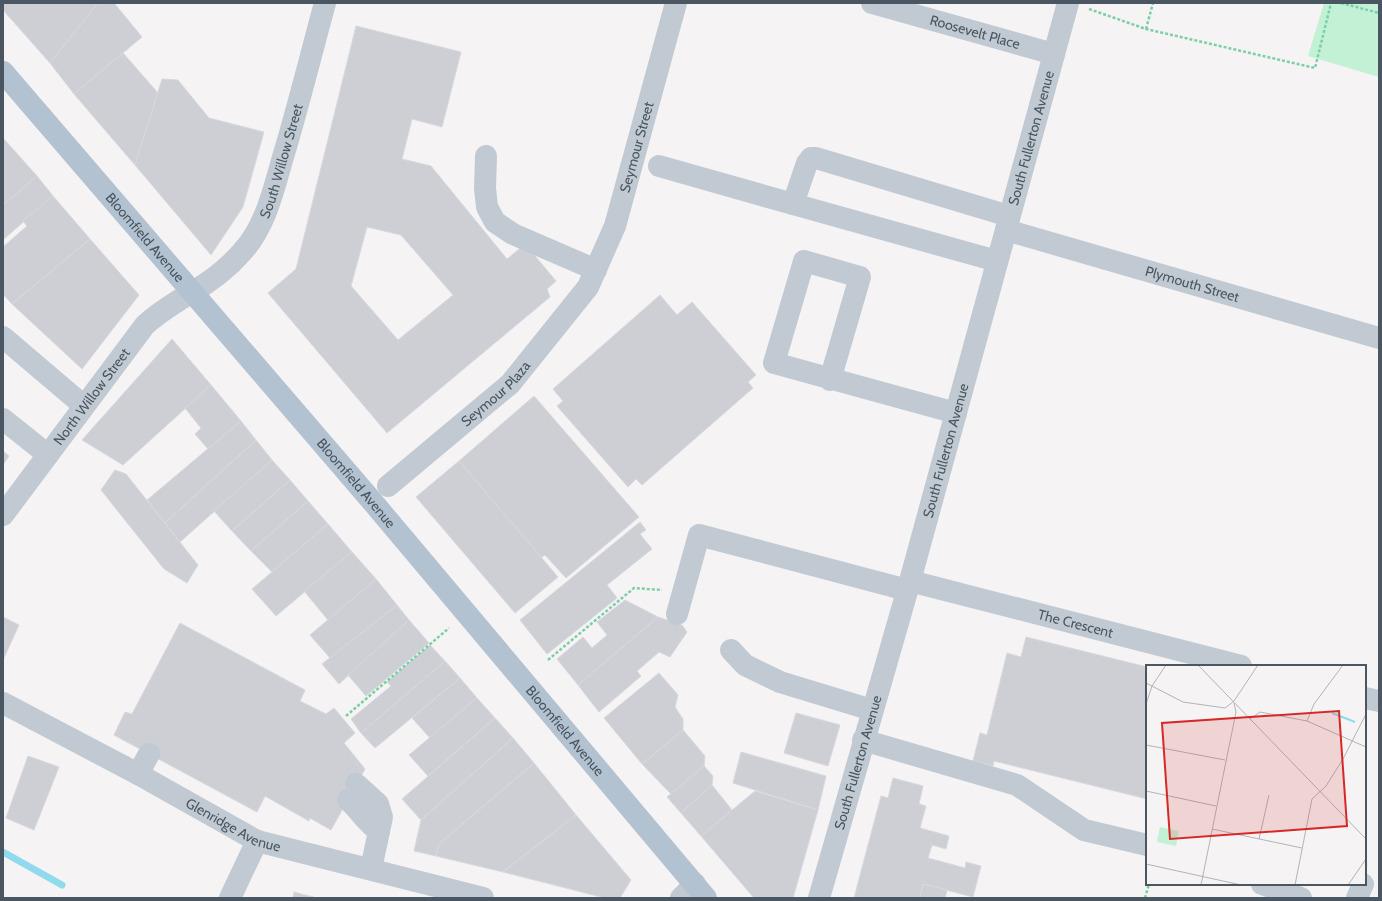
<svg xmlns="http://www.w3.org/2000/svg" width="1382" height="901" viewBox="0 0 1382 901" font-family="Cabin,sans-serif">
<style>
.green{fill:#c3f1d5}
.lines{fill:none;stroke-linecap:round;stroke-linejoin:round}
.stream{stroke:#90daee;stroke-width:7}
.building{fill:#cdcfd5;stroke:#d7d9de;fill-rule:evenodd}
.path{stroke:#7ad0a6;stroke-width:2.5;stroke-dasharray:3 2;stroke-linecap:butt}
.minor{stroke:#c1cad2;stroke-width:22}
.major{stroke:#b3c2d1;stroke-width:22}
.labels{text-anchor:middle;stroke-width:3.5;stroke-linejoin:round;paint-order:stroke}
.street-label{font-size:14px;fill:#4a5661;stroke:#fff}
.inset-river{fill:none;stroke:#90daee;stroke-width:2}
.inset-road{fill:none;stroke:#b1b4b9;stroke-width:1}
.view{fill:#d62828;fill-opacity:0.15;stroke:#d62828;stroke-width:2}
.inset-edge{fill:none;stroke:#4a5661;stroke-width:2}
</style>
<rect width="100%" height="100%" fill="#f5f3f3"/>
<path class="green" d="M1324,3H1379V77L1308,56Z"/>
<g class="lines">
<path class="stream" d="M3,852L62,885"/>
</g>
<g class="building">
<path d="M3,3H98L50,63L3,10Z"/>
<path d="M98,3H114L142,37L74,94L50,63Z"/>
<path d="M356,26L461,52L442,127L412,119L402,159L431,166L507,259L525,244L556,281L547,289L550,297L387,433L268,293L296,269ZM367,227L401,235L453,295L398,340L351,286Z"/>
<path d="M123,53L158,93L135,165L74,94Z"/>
<path d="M162,79L178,80L209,118L264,132L243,207L211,255L135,165Z"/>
<path d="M3,138L37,176L3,205Z"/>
<path d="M37,176L53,196L4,239L3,205Z"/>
<path d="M53,196L90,239L12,304L3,294V247L27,226L23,221Z"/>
<path d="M90,239L139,295L82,369L12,304Z"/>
<path d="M660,295L677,315L692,302L756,375L748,382L753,388L642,485L636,479L628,487L557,406L563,401L553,389Z"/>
<path d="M172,339L211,385L123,465L82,440Z"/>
<path d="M211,385L241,421L208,449L195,434L201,428L185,408Z"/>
<path d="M534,396L639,517L566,578L545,555L541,558L459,461Z"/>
<path d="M241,421L256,440L165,523L147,500Z"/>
<path d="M256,440L272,460L180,542L165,523Z"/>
<path d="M3,451L9,456L3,465Z"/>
<path d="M272,460L290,480L232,531L214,511Z"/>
<path d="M459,461L558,577L515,613L416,497Z"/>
<path d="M115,470L126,474L198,565L187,583L164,569L101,490Z"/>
<path d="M290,480L308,501L251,551L232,531Z"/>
<path d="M308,501L328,524L272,572L251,551Z"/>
<path d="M640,522L646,530L640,534L652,549L607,585L617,598L547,654L520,620Z"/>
<path d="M328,524L352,552L276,616L252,589Z"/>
<path d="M352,552L376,579L328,620L304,591Z"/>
<path d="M376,579L397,605L330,658L310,635Z"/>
<path d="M625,600L658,617L578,685L557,659L583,637L592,648L607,635L597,622Z"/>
<path d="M397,605L409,620L339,684L322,664Z"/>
<path d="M3,617L19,625L3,660Z"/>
<path d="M658,617L682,625L687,632L670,657L659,652L637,671L641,676L599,712L578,685Z"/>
<path d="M409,620L429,643L366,696L348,675Z"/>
<path d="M180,623L305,690L300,701L326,714L334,708L355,733L344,743L365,769L331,830L310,818L309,821L265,796L257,812L114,735L125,712L132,714Z"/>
<path d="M1026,637L1147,667V799L994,761L993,766L973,761L980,733L987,735L1007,653L1021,657Z"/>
<path d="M430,645L445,661L361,733L351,719L391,686L387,682Z"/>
<path d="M445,661L460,678L375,748L361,733Z"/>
<path d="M659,673L678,695L675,707L683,719V730L642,764L604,718Z"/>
<path d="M460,678L477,698L430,738L412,718Z"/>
<path d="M477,698L495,718L428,776L409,755Z"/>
<path d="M796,713L840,725L828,766L784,753Z"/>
<path d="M495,718L513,738L421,820L402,799Z"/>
<path d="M683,730L705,756L704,766L671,794L642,764Z"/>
<path d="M513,738L534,763L439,844L436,856L414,851L421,820Z"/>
<path d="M741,752L826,776L818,810L733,783Z"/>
<path d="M28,756L59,767L34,830L6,818Z"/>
<path d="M534,763L576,815L503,872L436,856L439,844Z"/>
<path d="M704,766L713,776L712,785L681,813L667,797Z"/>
<path d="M893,778L923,786L919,804L926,806L920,828L949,836L946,849L932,845L928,858L965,868L966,862L981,866L973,897L923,884L920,898H854L881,796L888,798Z"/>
<path d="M712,785L732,810L701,836L681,813Z"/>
<path d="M755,791L818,810L793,898H754L701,836Z"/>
<path d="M576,815L631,880L620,898H605L503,872Z"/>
<path d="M923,884L947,890L945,898H920Z"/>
<path d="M294,892L317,898H293Z"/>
</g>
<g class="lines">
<g class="path">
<path d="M1341,3L1379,13"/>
<path d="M1089,9L1146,29L1315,68L1331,3"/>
<path d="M1146,29L1153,3"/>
<path d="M548,660L634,588L662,590"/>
<path d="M346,716L449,628"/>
<path d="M1145,898L1149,884"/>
</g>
<g class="minor">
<path id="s1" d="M872,3L1054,54"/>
<path d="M486,156L485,188L487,207L495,222L513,234L596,270"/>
<path d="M659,166L793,204"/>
<path id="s2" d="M1006,230L1379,338"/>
<path d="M997,261L793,204L807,163L811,158H816L1009,216"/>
<path d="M3,337L84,406"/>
<path d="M830,380L860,277L804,261L774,363L956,413"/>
<path d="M3,419L48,455"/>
<path id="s3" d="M388,486L510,384L588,287L615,226L676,3"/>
<path id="s4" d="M3,515L145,325C160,311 175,303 192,292C210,282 228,268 242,252C268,224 275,182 286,147C300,99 312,51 325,3"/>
<path id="s5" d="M910,581L1241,666"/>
<path d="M677,614L699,535L907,590"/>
<path d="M731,650L745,665L780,682L872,710"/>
<path d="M1365,698L1379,701"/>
<path id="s6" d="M3,703L138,774L257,841L483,898"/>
<path d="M863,740L1017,785L1084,830L1147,845"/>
<path d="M138,774L149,754"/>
<path d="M356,784L378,804L382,817L371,869"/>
<path d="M348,800C359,809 366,823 379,831"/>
<path d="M1262,884L1301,898"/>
<path d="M230,898L257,841"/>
<path d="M681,898L695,884"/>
<path id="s7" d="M819,898L910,581L1068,3"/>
<path d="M1357,898L1363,884"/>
</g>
<path class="major" id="s8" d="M3,72L371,500L706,898"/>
</g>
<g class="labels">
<g class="street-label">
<text dy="5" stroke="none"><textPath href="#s1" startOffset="107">Roosevelt Place</textPath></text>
<text dy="5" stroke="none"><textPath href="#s7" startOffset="789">South Fullerton Avenue</textPath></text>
<text dy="5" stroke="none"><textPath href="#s3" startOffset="432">Seymour Street</textPath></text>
<text dy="5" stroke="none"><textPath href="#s4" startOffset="459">South Willow Street</textPath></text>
<text dy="5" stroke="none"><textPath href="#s8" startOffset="218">Bloomfield Avenue</textPath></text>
<text dy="5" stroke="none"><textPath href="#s2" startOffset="194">Plymouth Street</textPath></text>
<text dy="5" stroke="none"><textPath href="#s3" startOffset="142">Seymour Plaza</textPath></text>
<text dy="5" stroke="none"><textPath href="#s4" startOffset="148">North Willow Street</textPath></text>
<text dy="5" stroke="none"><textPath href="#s7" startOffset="465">South Fullerton Avenue</textPath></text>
<text dy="5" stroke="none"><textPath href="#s8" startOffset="542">Bloomfield Avenue</textPath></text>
<text dy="5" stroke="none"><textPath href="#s5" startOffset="171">The Crescent</textPath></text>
<text dy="5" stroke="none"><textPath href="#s8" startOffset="866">Bloomfield Avenue</textPath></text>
<text dy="5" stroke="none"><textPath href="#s7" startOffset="141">South Fullerton Avenue</textPath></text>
<text dy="5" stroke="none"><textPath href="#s6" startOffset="261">Glenridge Avenue</textPath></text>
</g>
</g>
<g transform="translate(1146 665)">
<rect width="220" height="220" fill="#f5f3f3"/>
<path d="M14,162L33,166L30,181L11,177Z" fill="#c3f1d5"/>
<path class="inset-river" d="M186,48L209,57"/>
<path class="inset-road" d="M52,0L220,174M0,18L37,37L79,43L88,36L112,0M0,39L6,21L20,0M104,54L114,47L161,56L220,82M161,56L168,39L197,0M0,80L79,95M0,126L70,141M66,164L156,183M113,174L123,130M0,199L95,220M55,220L90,47L88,38M149,220L166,134L180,121L197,94L220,49M202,220L220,194"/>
<path class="view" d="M193,46L201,161L24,174L16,58Z"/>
<rect width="220" height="220" class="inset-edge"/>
</g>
<rect width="1382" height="901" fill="none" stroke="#4a5661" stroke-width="8"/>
</svg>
